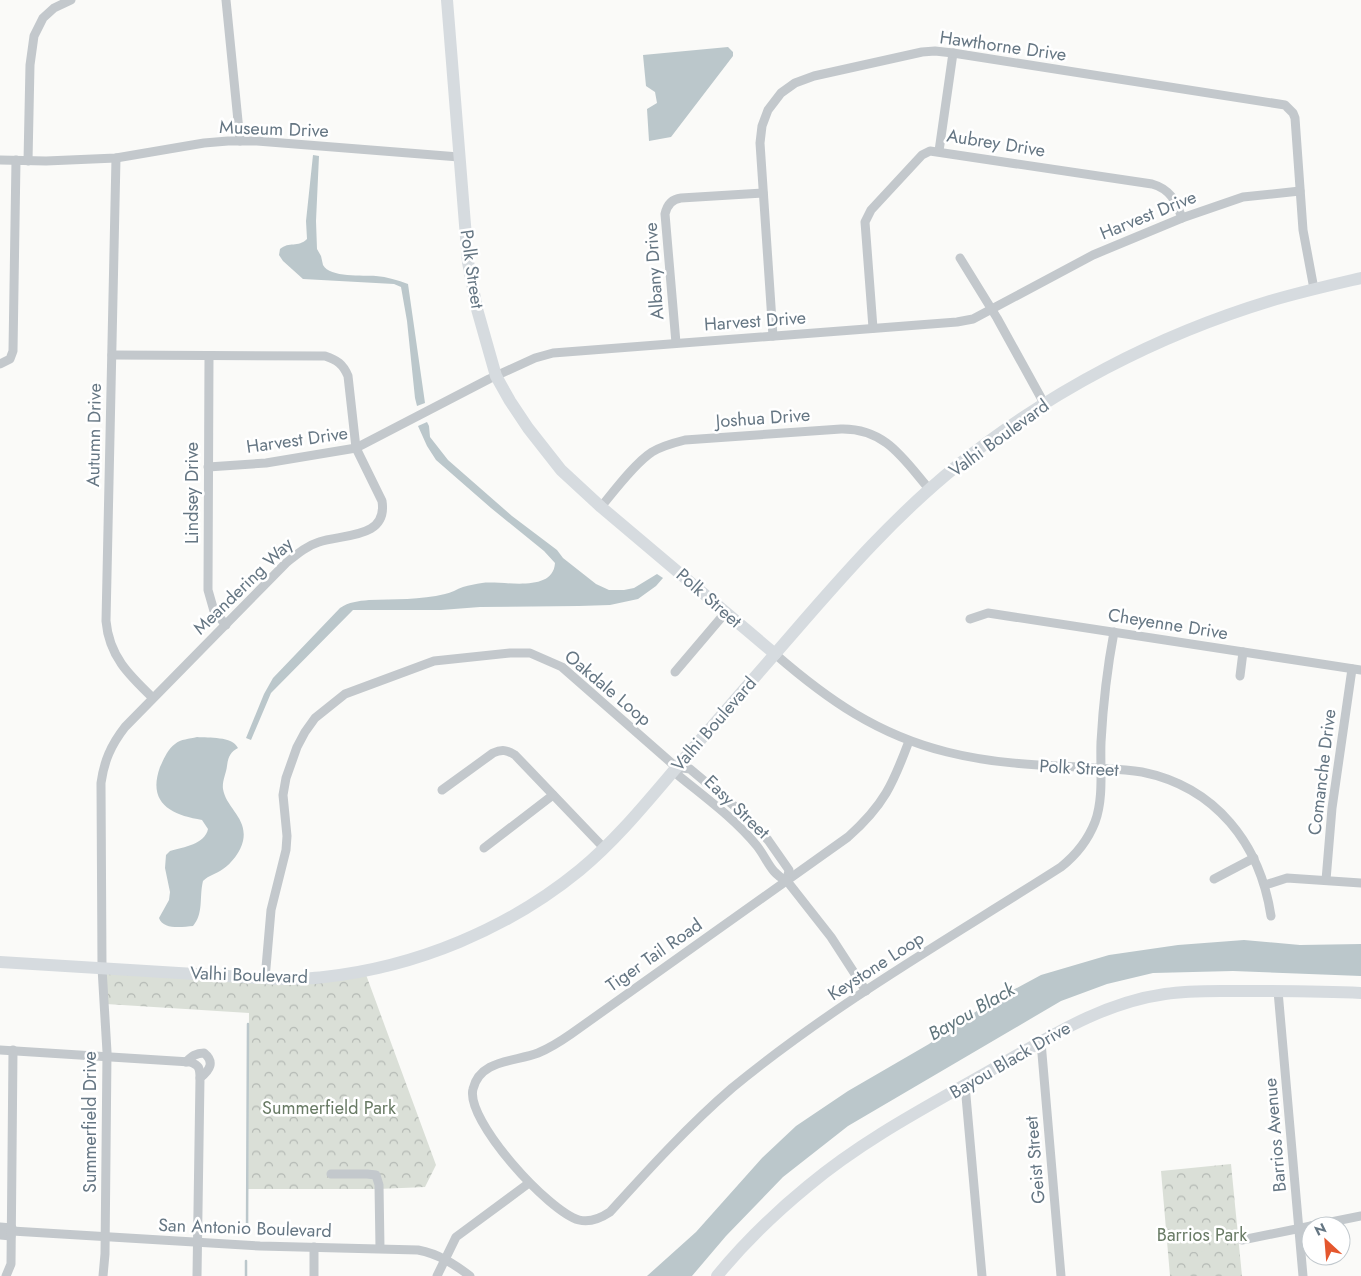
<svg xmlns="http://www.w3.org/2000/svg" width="1361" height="1276" viewBox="0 0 1361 1276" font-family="Jost,sans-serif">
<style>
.park{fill:url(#park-crowns)}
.pitch{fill:#dadfd7}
.water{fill:#bbc7cb}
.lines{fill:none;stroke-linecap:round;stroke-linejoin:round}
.stream{stroke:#bbc7cb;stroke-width:2.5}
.street{stroke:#c3c8cc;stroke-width:9}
.secondary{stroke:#d6dbdf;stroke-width:12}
.labels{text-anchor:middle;stroke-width:5;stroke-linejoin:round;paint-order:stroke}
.street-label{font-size:18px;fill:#657683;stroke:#fff}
.park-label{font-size:18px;fill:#687a64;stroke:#fff}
.water-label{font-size:19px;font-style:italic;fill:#60757c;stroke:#fff}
</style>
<defs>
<pattern id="park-crowns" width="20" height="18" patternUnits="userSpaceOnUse" patternTransform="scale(1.25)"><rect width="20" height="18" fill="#dadfd7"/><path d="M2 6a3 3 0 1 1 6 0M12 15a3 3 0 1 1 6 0" fill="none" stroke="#b4b9b4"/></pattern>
</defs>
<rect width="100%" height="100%" fill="#fafaf8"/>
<g class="park">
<path d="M102,970L249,978L365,972L436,1165L425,1187L379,1189H248L249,1013L106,1004Z"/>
<path d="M1231,1164L1242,1276H1170L1161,1171Z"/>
</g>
<g class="pitch">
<path d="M1203,1225L1205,1251L1193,1252L1190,1226Z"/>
<path d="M1187,1226L1189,1252L1177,1254L1175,1227Z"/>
</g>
<g class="water">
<path d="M728,47L733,52V56L671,137L649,141L647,109L657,103L655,92L646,86L643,55Z"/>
<path d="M313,155L319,156L316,221L317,249L321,256L323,265C330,278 363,275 376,276C387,277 398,280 408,284L425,403L417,406L415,398L407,321L401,287L394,284L303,279L283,261L279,255L280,249C289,241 298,248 307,239L306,221Z"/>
<path d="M427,422L429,426L430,437L448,460L512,516L557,550L563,558L596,584L609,590H624L634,588L657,574L663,578L656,586L638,599L610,605L579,606L480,607L441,610H353L271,693L251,740L246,738L264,694L273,678L340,608C349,602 358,601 369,600C394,599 421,600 445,594C451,593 457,589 463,587C469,585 476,584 482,583C502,580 553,594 555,563L544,551L491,508L436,460L427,446L418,426Z"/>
<path d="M197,737C209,738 232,736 238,748C230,752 228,758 227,766C226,774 222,781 223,789C226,808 248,818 243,841C241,851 231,864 223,869C216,874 209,875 203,881C199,897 204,913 193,926C182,927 163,930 159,918L169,900L170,892L165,868L166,855L170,851C184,847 205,844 208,829L202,820C171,815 147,803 160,767C164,759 167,750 175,744C181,739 189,739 197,737Z"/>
<path d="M1244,940L1300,945L1361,944V976L1233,971L1153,973L1107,984L1061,1001L848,1126L783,1177L726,1236L692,1276H647L696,1232L762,1158L796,1126L848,1091L929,1044L987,1004L1041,975L1109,955L1178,945Z"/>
</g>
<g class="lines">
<g class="stream">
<path d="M247,1234L248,1024"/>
<path d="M246,1276V1261"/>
</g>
<g class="street">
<path d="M226,0L240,141"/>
<path d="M939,151L953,53"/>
<path d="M116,158L106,621C109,656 129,675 153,698"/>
<path d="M0,160L46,161L116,158L204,143L228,141H257L459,157"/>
<path d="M28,161L30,65L34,36L43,18L54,8L71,0"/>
<path d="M960,258L997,318L1045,405"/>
<path d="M873,328L865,222L871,210L922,155L930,151L1152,184C1170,189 1176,201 1182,218"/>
<path d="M773,336L760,143L762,126L768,110L781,93L795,83L814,76L922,52L935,51L953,53L1285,105L1293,113L1295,118L1303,230L1314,289"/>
<path d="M676,343L665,214C667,205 672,199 681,198L763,193"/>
<path d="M209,356L208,590L214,611L226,625"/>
<path d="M0,364L10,359L13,351L16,160"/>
<path d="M208,467L266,463L356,448L489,379L535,358L553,353L957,322L973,319L1093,255L1182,218L1243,197L1300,191"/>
<path d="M601,507C614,491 635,463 652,452C662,446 673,443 685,440L841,429C886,428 904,460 930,490"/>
<path d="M970,619L988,613L1361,670"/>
<path d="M775,654C828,700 878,735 947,752C990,763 1034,765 1078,767C1099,769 1121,768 1142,772C1216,787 1260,844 1271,916"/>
<path d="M675,672L726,612"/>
<path d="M1240,676L1243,652"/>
<path d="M909,741C893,784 884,805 848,837L571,1034C561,1041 550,1048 538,1053C515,1062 480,1059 473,1089C465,1120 549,1212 579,1220C591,1223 601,1218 610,1212C649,1169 688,1126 732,1088C834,1004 950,938 1061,867C1076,855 1088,840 1095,822C1104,798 1100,768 1101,742C1103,705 1107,669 1114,632"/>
<path d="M676,767L690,769L739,810L768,840L789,870L787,881"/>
<path d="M442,790L493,753C502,749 507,750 515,755L604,848"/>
<path d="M484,848L553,795"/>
<path d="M1214,879L1254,858"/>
<path d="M1326,880L1332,808L1352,669"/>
<path d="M1265,885L1287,878L1361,883"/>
<path d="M265,979L271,910L286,850L287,836L283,795L286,778L297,747L305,732L315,718L345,694L434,661L510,653H530L562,667L676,767L679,776C706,798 735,819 757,846C768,860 770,873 787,881L831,937L866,991"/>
<path d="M1278,991L1303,1276"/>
<path d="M1041,1042L1061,1276"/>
<path d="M0,1050L190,1062C199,1065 200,1068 200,1078"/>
<path d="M186,1062C192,1056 196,1053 204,1053C215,1062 210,1070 200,1078L197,1276"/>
<path d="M965,1085L982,1276"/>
<path d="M331,1174H367L376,1175L379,1185L380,1248"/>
<path d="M1311,1226L1361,1216"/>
<path d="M0,1227L12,1228"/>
<path d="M12,1231L260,1246L418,1250C439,1254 454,1264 470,1276"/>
<path d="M0,1235L11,1236"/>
<path d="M1242,1240L1311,1226"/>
<path d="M6,1276L11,1264L13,1050"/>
<path d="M103,1276L105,1254L107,1052L102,968L101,783C104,761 111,745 125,727L286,563C296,555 306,546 319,542C343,534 388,539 382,501L356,448L348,376C343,364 337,360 325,356L112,355"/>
<path d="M314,1276V1247"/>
<path d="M437,1276L456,1237L529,1183"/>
</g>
<g class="secondary">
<path d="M447,0L468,262L477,309L496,376L510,401L528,428L561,470L601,507L775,654"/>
<path d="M0,962L277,979C293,979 309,979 324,977C416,967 508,929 580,870C621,836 654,793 689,753C724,713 759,672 794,632C845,573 897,514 958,465C1050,391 1158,335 1270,301C1300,292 1331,285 1361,278"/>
<path d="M717,1276C744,1243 775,1213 808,1186C864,1139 930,1105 993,1069C1048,1038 1101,1003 1165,994C1190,990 1215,991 1240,991C1281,991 1321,991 1361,993"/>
</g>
</g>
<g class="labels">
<g class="street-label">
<text transform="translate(1003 46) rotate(8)" y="6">Hawthorne Drive</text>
<text transform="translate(274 129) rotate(2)" y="6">Museum Drive</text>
<text transform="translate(996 143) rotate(9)" y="6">Aubrey Drive</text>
<text transform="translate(1148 215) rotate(-22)" y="6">Harvest Drive</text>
<text transform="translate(472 269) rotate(82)" y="6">Polk Street</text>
<text transform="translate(654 271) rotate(-94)" y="6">Albany Drive</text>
<text transform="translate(755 321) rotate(-4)" y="6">Harvest Drive</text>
<text transform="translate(763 418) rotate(-4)" y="6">Joshua Drive</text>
<text transform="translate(94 435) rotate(-89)" y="6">Autumn Drive</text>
<text transform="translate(999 438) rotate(-36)" y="6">Valhi Boulevard</text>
<text transform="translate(297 440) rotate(-8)" y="6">Harvest Drive</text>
<text transform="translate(192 493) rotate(-90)" y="6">Lindsey Drive</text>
<text transform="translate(243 586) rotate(-44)" y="6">Meandering Way</text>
<text transform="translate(709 598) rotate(41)" y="6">Polk Street</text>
<text transform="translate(1168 624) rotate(9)" y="6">Cheyenne Drive</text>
<text transform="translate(608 688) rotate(40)" y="6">Oakdale Loop</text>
<text transform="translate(714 724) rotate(-49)" y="6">Valhi Boulevard</text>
<text transform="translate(1079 768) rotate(3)" y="6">Polk Street</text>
<text transform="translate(1322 772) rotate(-83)" y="6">Comanche Drive</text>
<text transform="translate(737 807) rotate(44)" y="6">Easy Street</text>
<text transform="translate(654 955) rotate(-35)" y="6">Tiger Tail Road</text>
<text transform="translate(876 966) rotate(-33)" y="6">Keystone Loop</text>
<text transform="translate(249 975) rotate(2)" y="6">Valhi Boulevard</text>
<text transform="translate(1010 1060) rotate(-30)" y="6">Bayou Black Drive</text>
<text transform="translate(90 1122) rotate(-90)" y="6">Summerfield Drive</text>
<text transform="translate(1275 1135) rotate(-95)" y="6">Barrios Avenue</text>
<text transform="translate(1035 1160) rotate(-95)" y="6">Geist Street</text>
<text transform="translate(245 1228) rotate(2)" y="6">San Antonio Boulevard</text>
</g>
<g class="park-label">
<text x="329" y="1114">Summerfield Park</text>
<text x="1202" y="1241">Barrios Park</text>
</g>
<g class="water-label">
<text transform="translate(971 1011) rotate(-30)" y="7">Bayou Black</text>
</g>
</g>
<g transform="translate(1326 1241) rotate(334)"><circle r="24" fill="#ffffff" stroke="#c1c8cd"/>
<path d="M0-4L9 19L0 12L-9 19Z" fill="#e4572e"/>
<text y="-8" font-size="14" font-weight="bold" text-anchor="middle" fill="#657683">N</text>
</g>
</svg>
